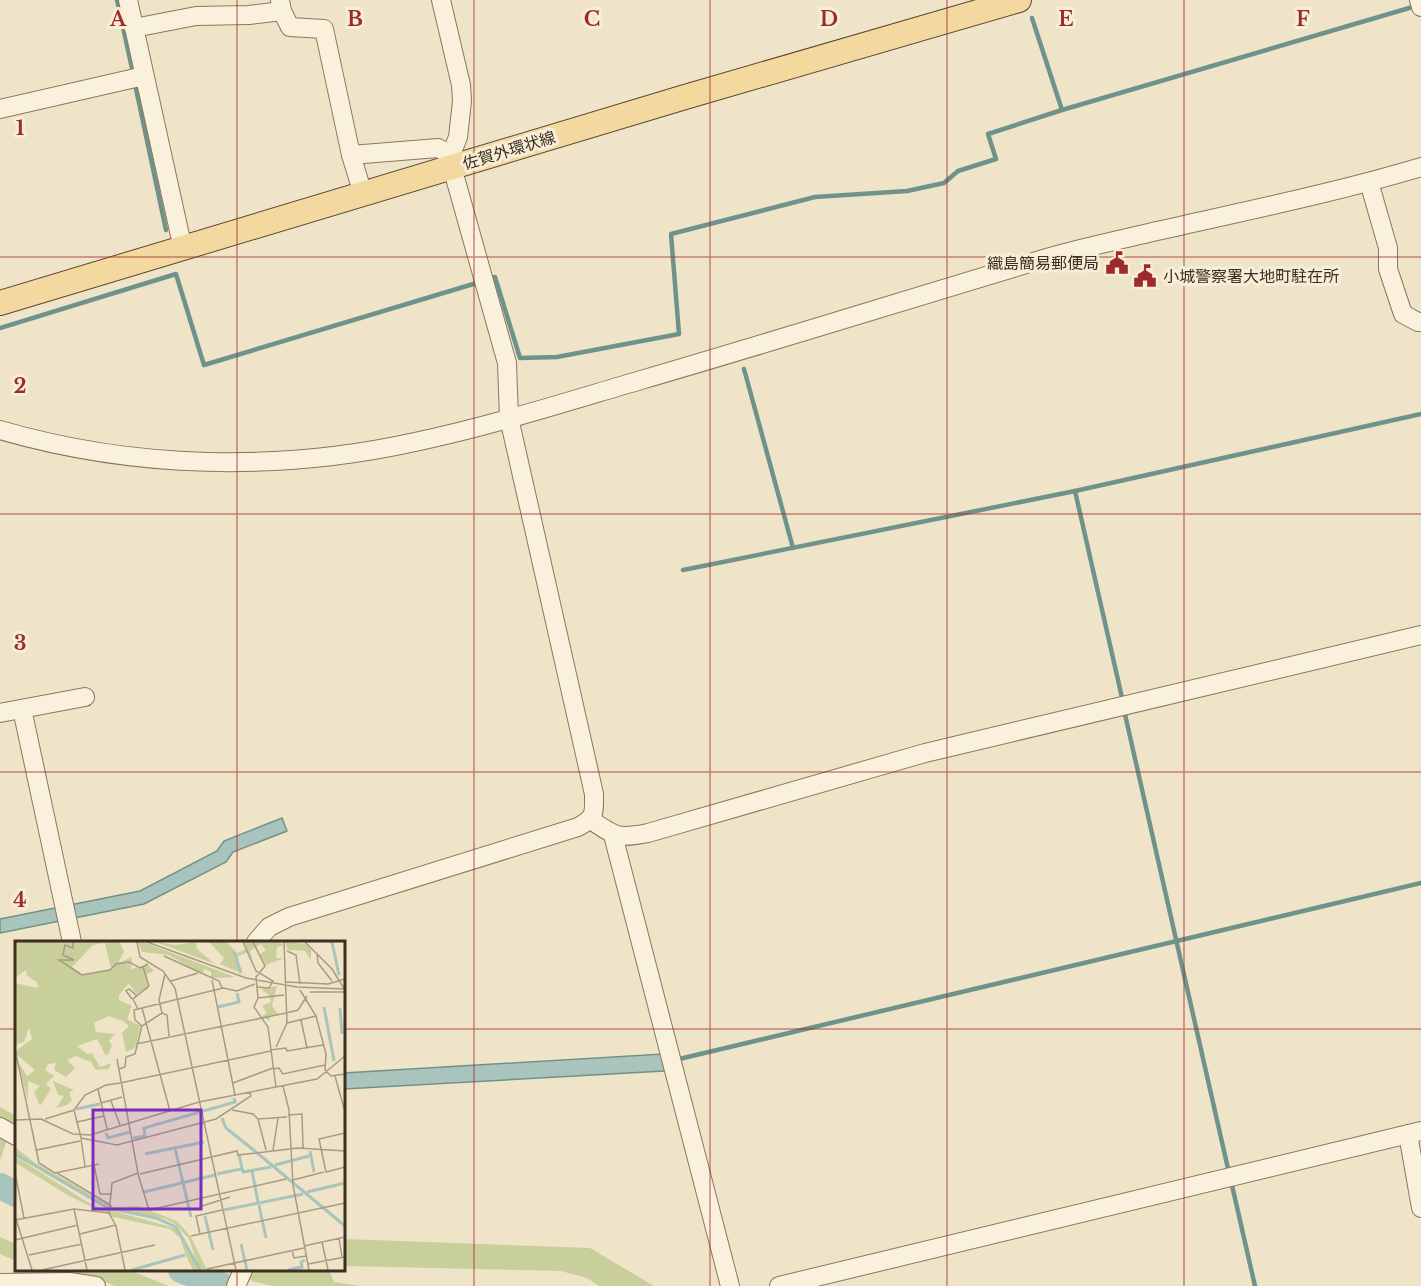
<svg xmlns="http://www.w3.org/2000/svg" width="1421" height="1286" viewBox="0 0 1421 1286" font-family="'Libre Baskerville','Noto Sans JP',serif">
<style>
.green{fill:#c9cf9b}
.water{fill:#a9c4bc;stroke:#6f938a;stroke-width:1.5}
.lines{fill:none;stroke-linecap:round;stroke-linejoin:round}
.stream{stroke:#6f938a;stroke-width:4.5}
.river{stroke:#a9c4bc;stroke-width:26}
.minor-casing{stroke:#8d765c;stroke-width:20}
.major-casing{stroke:#5b4430;stroke-width:26}
.minor{stroke:#faf1dc;stroke-width:18}
.major{stroke:#f3d9a0;stroke-width:24}
.grid{fill:none;stroke:#9e2a2b;stroke-width:1.5;stroke-opacity:0.55}
.labels{text-anchor:middle;stroke-width:6;stroke-linejoin:round;paint-order:stroke}
.street-label{font-size:16px;fill:#3d2e20;stroke:#f7eed8}
.poi-label{font-size:16px;fill:#3d2e20;stroke:#f7eed8;text-anchor:end}
.inset-river{fill:none;stroke:#a9c4bc;stroke-width:3}
.inset-road{fill:none;stroke:#a89b85;stroke-width:1.5}
.view{fill:#7b2cbf;fill-opacity:0.15;stroke:#7b2cbf;stroke-width:3}
.inset-edge{fill:none;stroke:#3d2e20;stroke-width:3}
.grid-label{font-size:20px;text-anchor:middle;font-weight:bold;fill:#9e2a2b;stroke:#f7eed8;stroke-width:6;stroke-linejoin:round;paint-order:stroke}
</style>
<rect width="100%" height="100%" fill="#f0e4c8"/>
<g class="green">
<path d="M0,1107L16,1116V1131L11,1127L0,1161Z"/>
<path d="M0,1237L16,1244V1261L0,1254Z"/>
<path d="M344,1239L590,1248L654,1286H599L587,1278L561,1271L344,1266Z"/>
<path d="M61,1270H129L169,1286H115L87,1275Z"/>
<path d="M225,1270H329L334,1282L360,1286H273L256,1282Z"/>
</g>
<g class="water">
<path d="M282,818L287,831L233,852L226,862L144,904L0,933V919L140,891L217,851L224,841Z"/>
<path d="M663,1054L664,1071L344,1089V1073Z"/>
</g>
<g class="lines">
<g class="stream">
<path d="M117,0L133,73"/>
<path d="M1032,18L1062,110"/>
<path d="M135,84L166,230"/>
<path d="M488,279L495,277L520,358L557,357L679,334L671,234L815,197L907,191L944,183L958,171L996,159L988,134L1062,110L1416,6"/>
<path d="M0,328L176,274L204,365L480,282"/>
<path d="M744,369L793,548"/>
<path d="M1075,491L1123,702"/>
<path d="M683,570L1075,491L1421,414"/>
<path d="M1124,710L1229,1173"/>
<path d="M675,1060L1421,883"/>
<path d="M1231,1181L1255,1286"/>
</g>
<g class="river">
<path d="M0,1186L16,1194"/>
<path d="M181,1270L223,1286"/>
</g>
<g class="minor-casing">
<g id="minor">
<path d="M128,0L183,249"/>
<path d="M280,0L282,11L290,27L324,29L351,155L363,194"/>
<path d="M1419,0L1421,7"/>
<path d="M134,28L196,16L249,15L282,11"/>
<path d="M0,109L144,76"/>
<path d="M351,155L438,148L451,155"/>
<path d="M1369,182L1388,248V269L1403,314L1418,322H1421"/>
<path d="M0,430C134,469 279,472 415,442C491,426 566,402 641,380C775,341 909,299 1043,259C1080,248 1119,240 1157,231C1245,211 1334,193 1421,167"/>
<path d="M22,709L72,942"/>
<path d="M0,713L85,697"/>
<path d="M591,820C616,837 618,839 648,833L925,753L1421,635"/>
<path d="M613,835L730,1286"/>
<path d="M256,942L269,927L289,917L578,827C596,817 594,813 594,794L509,418L507,363L452,167L451,155L458,137L462,101L461,85L441,0"/>
<path d="M0,1127L16,1136"/>
<path d="M1408,1134L1421,1208"/>
<path d="M0,1283L69,1282L96,1286"/>
<path d="M236,1286L243,1270"/>
<path d="M779,1286L1421,1131"/>
</g>
</g>
<g class="major-casing">
<path id="major" d="M0,303L685,97L1019,0"/>
</g>
<use href="#minor" class="minor"/>
<use href="#major" class="major"/>
</g>
<path class="grid" d="M237,0V942M474,0V1286M710,0V1286M947,0V1286M1184,0V1286M0,257H1421M0,514H1421M0,772H1421M0,1029H16M344,1029H1421M237,1270V1286"/>
<defs>
<g id="civic-bare" transform="scale(1.8)"><path d="M-.6-6.5H3V-4.5H.6V-3L4-1V1h2V6H-6V1h2V-1L-.6-3ZM-1.2 2.5V6h2.4V2.5Z" fill="#9e2a2b" stroke="#f7eed8" stroke-width="2.5" paint-order="stroke"/></g>
</defs>
<g fill-rule="evenodd">
<use href="#civic-bare" x="1117" y="263"/>
<use href="#civic-bare" x="1145" y="276"/>
</g>
<g class="labels">
<g class="street-label">
<text transform="translate(509 150) rotate(-17)" y="6">佐賀外環状線</text>
</g>
<g class="poi-label">
<text x="1099" y="269">織島簡易郵便局</text>
<text x="1163" y="282" text-anchor="start">小城警察署大地町駐在所</text>
</g>
</g>
<g transform="translate(15 941)">
<rect width="330" height="330" fill="#f0e4c8"/>
<path d="M0,1H105L109,11L103,22L117,16L116,28L133,24L139,30L132,33L133,48L121,53L114,42L104,54V59L117,65L112,78L126,85L120,107L111,111L107,92L114,85L108,80L94,75L79,82L81,91L100,93L94,100L97,104L94,112L91,115L82,98L62,105L72,113L77,112L85,126L96,122L94,128L81,129L76,121L61,115L52,119L60,127L51,136L39,129L41,122L33,123L30,129L39,135L31,143L36,148L25,165L19,151L25,145L13,140V160L3,121L12,135L20,129L2,114V109L17,98L14,87L9,101L0,104V42L23,47L22,41L12,35L11,29L0,37ZM90,2L96,28L67,33L57,26L78,4ZM123,1H128L220,36L196,37V31L189,28L187,33L154,14L127,11ZM141,1L161,4L181,1L182,8L200,23ZM194,1H212L222,12L232,8L229,1H264L269,4L262,6L261,17H269L251,24L245,13L251,9L246,3L235,10L238,21L233,11L223,15L226,32L205,23L209,17ZM270,1L291,3L296,8V19L290,10L273,9ZM262,45L257,65L263,73L256,74L254,80L247,75L252,72L247,65L256,61L255,55L246,48ZM38,140L59,149L54,151L57,159L52,164L41,167L49,155L43,154ZM0,206L19,221L98,266L123,265L162,280L176,296L192,329L184,327L174,298L160,283L151,278L97,268L82,261L79,256L77,259L12,220L0,211ZM0,215L77,264L160,287L166,293L183,329H178L171,315L165,297L155,288L98,276L54,255L1,222Z" fill="#c9cf9b" fill-rule="evenodd"/>
<path class="inset-river" d="M317,1L324,34M219,11L226,32M203,66L224,61L222,52M309,66L319,120M325,67L327,93M61,168L85,163M207,177L211,187L241,211M91,192L93,197L115,191M118,197L130,195L129,187L220,161L219,157M160,207L176,276M295,210L299,231M241,211L330,285M0,213L93,267L141,277L161,286L185,329M130,213L189,201M224,214L228,231L256,226M260,224L294,215M237,230L243,261M202,233L226,228M129,251L200,234M292,251L330,242M244,264L251,297M209,269L288,253M190,275L198,309M226,303L232,329M117,329L170,314M273,329L287,326L286,321L290,319"/>
<path class="inset-road" d="M58,1V7L50,4L48,14L59,19H44L67,34L95,29L101,23L114,21L125,27L133,23M122,1L125,16L148,30L160,47L221,329M132,1L231,37L282,46L330,48M228,1L241,30L258,40L254,47L241,46M238,1L250,25L241,36L243,57L239,66L253,86L261,146M290,1L317,28L330,49M272,10L281,14L285,43M302,12L303,22L317,40M149,15L204,40L207,47M150,33L144,59L147,72L152,74L154,95M197,39L220,154M156,40L183,32M271,41L313,43L330,38M285,49L301,75L311,113L310,129L316,135L330,133M295,51H330M243,57L269,54M117,58L111,50L114,48L122,55M127,67L155,170M123,68L208,47L222,50L240,43M123,68L118,58L134,45L128,26M123,68L119,69L120,79L127,85M271,72L283,69L292,55M286,79L292,107M272,82L301,75M121,103L271,72M261,106L272,82L269,1M0,108L24,222L40,232L84,223M255,109L271,107L272,110L308,104M104,128L110,126L111,116L120,113L127,85L147,72M258,128L264,127L268,133L310,124M320,135L330,171M105,142L256,110M218,142L258,127M268,145L274,169L278,244L294,329M83,148L92,188M96,160L105,184M86,162L107,156M59,169L66,197L102,204L201,178L236,155L235,151M217,169L238,173L243,178L272,176M273,174L287,173L288,207M30,178L59,169L70,154L91,144L105,142M243,178L251,209M0,179L26,178L58,193L75,194L184,161L302,138L330,115M62,181L89,175M330,192L304,198L311,231L330,226M66,198L70,225M22,209L65,200M258,209L263,177M79,224L85,253H97M0,232L9,277M42,232L97,265M123,233L134,269L271,238M125,233L222,210L223,214L283,207L330,210M278,239L309,231M187,265L215,256M59,268L72,329M94,272L101,285L110,329M1,278L17,329M0,279L59,268L94,272L97,242L123,232L102,118M65,293L101,284M185,293L181,275L207,269M176,295L330,262M324,297L327,316M0,299L63,284M307,301L313,329M289,305L330,296M277,309L279,317L291,315M14,314L67,303M293,323L330,316M192,328L289,307M27,329L140,304"/>
<path class="view" d="M78,169H186V268H78Z"/>
<rect width="330" height="330" class="inset-edge"/>
</g>
<g class="grid-label">
<text x="118" y="26">A</text>
<text x="355" y="26">B</text>
<text x="592" y="26">C</text>
<text x="829" y="26">D</text>
<text x="1066" y="26">E</text>
<text x="1303" y="26">F</text>
<text x="20" y="135">1</text>
<text x="20" y="393">2</text>
<text x="20" y="650">3</text>
<text x="20" y="907">4</text>
</g>
</svg>
